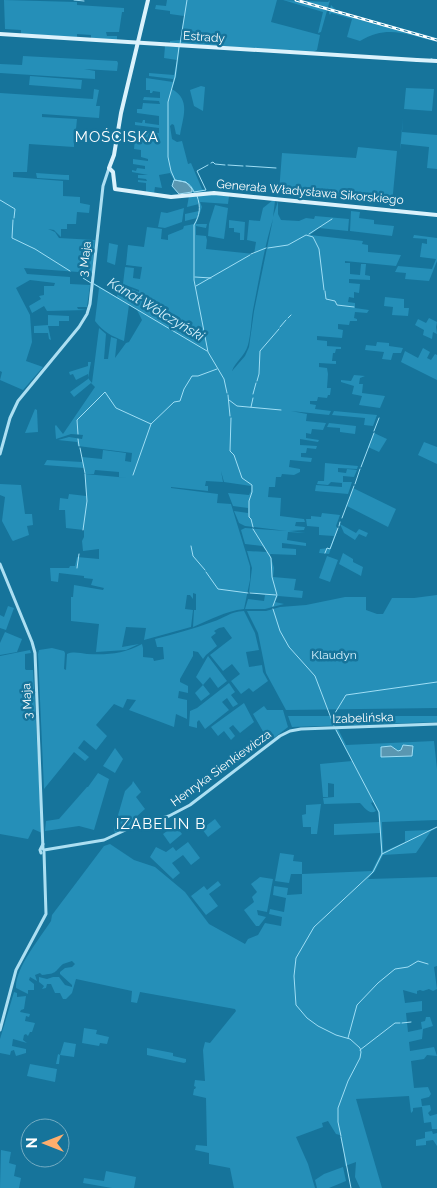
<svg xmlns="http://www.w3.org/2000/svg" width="437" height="1188" viewBox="0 0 437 1188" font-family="Raleway,sans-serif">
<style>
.green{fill:#258fb8;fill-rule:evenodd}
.water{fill:#5a97b1;stroke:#9fdef5}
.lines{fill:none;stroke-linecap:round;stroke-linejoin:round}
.stream{stroke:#9fdef5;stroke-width:1}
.tertiary{stroke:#acdff2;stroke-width:3}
.secondary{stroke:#dbf2fc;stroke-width:4}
.rail-casing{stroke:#fff;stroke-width:3}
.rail{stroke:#16749b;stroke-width:1;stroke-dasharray:4;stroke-linecap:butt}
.labels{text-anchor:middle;stroke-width:5;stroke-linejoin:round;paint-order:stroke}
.street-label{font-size:12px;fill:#fff;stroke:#16749b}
.park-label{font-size:12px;fill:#d8f2fd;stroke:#16749b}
.water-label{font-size:14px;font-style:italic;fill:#d8f2fc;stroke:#16749b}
.quarter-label{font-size:15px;letter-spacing:1px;fill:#fff;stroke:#16749b}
</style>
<rect width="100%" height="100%" fill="#16749b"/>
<g class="green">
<path d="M4,0L77,2V5L124,8V12H122L119,32H106L107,36H117V40L91,38V35L77,34V37L21,34V30L5,29Z"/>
<path d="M167,0H277L271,22L320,35L317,50L313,52L170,43V41L180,40L184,16L170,14V11L155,9L156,5L166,6Z"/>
<path d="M283,0L328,2L330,0L321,32L318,33L323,12Z"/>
<path d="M331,5L336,10L437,38V42C408,35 388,24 360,41L347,37L352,19L331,13L330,15L329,13Z"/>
<path d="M165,46L169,47H180L176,77L172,89C191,100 183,117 180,135L176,134L174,125L172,124L170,126L172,139L177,142L182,141L188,164L191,163L202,189L206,191L193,193C191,183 182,183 174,180L170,173L159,175L162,188L155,187L154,194L146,193V183L138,182V180L147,181L146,179L138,178V175H148L132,172V170L136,171L137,168L145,169V166L133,164V159L148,161V159L141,157V150L134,149L135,139L143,140L145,132L159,133V128L135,125V122L142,123L143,120H145V123L159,125V116L137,113V109H142L143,103L160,104L159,101L143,100L144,97L160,98V92L153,91L152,93H150V90H146V78L173,82V79L149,76V73L174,75L177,60L164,58Z"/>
<path d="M23,56L117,61L118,63L117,71L84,69L95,71V79L0,73V64L22,65Z"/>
<path d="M30,76L82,80L81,89L29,85Z"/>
<path d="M201,86L205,87L203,111L194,106L190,90Z"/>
<path d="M406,88L434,89L432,111L404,109Z"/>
<path d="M94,89L99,90L96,106H100L99,118L42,114V117L77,119L76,129H79L78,140H74V147L29,144L27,172H13V177L63,181V196L80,197V203L90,205L89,213L77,212L76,224H67V229H61V237L54,230L48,229L55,232L59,238L95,240L92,273L24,268L27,274L70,277V284L90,285L87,307H77L78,309L87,310L47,311L44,306L32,313L29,306L41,299L39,296L44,295V286H54L55,283L30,280L16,288L30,315L32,342L26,361L43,367L23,390L0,380L2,372L0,371V93L93,99Z"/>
<path d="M403,118L402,132L437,135V169L427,168L429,147L401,144L400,150Z"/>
<path d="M358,147L397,151L392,204L279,192L282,153L356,158Z"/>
<path d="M36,173L65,175H69V180L37,178Z"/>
<path d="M209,194L229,196L228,204L200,202L202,207L196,224H207L206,228L196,226V235L206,236L207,240L206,249L254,254L256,242L247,240L249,220L260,221L263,208L273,200L275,201L273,217L278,201V214L281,220L299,221L306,218L314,219L315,216L349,219L348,231L319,228L310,235L363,241L362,244L368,245V252L401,255L396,266L345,261V263H350V274L360,275L361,264H366L365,275L370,276V280L349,279V283L360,284L359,293L354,292V298L349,297L348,302L355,303V308L369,310L367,313L355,312L354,318L357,319V321H350L349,325L338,324V329L343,330L342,338L317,336V340L327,341V346L341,347V349H336L335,353H333L332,361H336V364L319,363V367L327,368L328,374L327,388H331L330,395H328L327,398L318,397L317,401H310V404L316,405L315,409L331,411L329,415L291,411L307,414L306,421L326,423L323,430L312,429L311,434L306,433V438L319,440L318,442L300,439V445L317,446L316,449L307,448L306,453H301V457L312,458L311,462L290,460L289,467L300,469V472L294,475L282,474L281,477H276L275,487H269L268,497L281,498L280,516L304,519L305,522H296L295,526L305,527L304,530L289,531L306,533L288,532L287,540L306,543V546L282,543V548L296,549V555L270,554L274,568L273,577L296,579L294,590L303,591L302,598L278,596L275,602L284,604L265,609H245L248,599L264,601L265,595L249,592L252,568L247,551L267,552L262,546L245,544L241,530L245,528L287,531L245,526L239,523L234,511L248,513V508L233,506L228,493L249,495L251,491V486L224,482L221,471L223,482L206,481L205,486H208V491L171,487V488L218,494L217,503L231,504L250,566V580L244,609C225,611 210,620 193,627L194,610H196V594L193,593V599L190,595H187L185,609L193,610L191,627L144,640L146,628L126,627L122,647L139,644L126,650L96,652L99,624L71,621V597H73L74,585L103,590L104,588L91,585L93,579L84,578V576L59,573L58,582L51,581L50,568H69L70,566H75L77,557L99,559V549L83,551L82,541L84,537V530L66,528L65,510H59L60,498L68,499L69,494L86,496L85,474L129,478L119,477V472L95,470L94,474H85L84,468L44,465L47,460L82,462V457L102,459L103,450L126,453L125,461L131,462L132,453L140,454L78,446L77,442L58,440L69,437L82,439L83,435L71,434L56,439L55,426L56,425L63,434L95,387L91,383L74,397L70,392L88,379V374L76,380L73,374L70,375L69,372L88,366V362H91L88,378L92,383L99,328L106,334L104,359H108L111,337L117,339L115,358L126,343L129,342L142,320L137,310L129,305L124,341C112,336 103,332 95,321L99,288L94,285V283L117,297L119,284L139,292V290L123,284L125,267L134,268L133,278L140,279L142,267L126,265L128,245L144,247L147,227L162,229L161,239L168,240V235L183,229L184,226L194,224L197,218L185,221V214L199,211L200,207L199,204L187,207L189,196ZM273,219L254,311L249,347L245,356L232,371C235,362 245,356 248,345C251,334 251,322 253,310C259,280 264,248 273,219Z"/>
<path d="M215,205L228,208L224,239L208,236L209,224Z"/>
<path d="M184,208L182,222L165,228L158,227L161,212L167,213Z"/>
<path d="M351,211L360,212L359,218L374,220V224L394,226L392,236L350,231Z"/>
<path d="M229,220L245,222L244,240H240V233L234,232V228H229Z"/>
<path d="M414,235L437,238V261L429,281L405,279L406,273L395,272L398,266L432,269L436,259L420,257L422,243L427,244V239L413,238Z"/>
<path d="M109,243L118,245L115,265L107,262Z"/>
<path d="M385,297L404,299V308H409L408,316L392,315L393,307L384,306Z"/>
<path d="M48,315L69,316V321H59V326H48L51,340L49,339L48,333H34V326L48,325Z"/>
<path d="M429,318L437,322L436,327L437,334L433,332L432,339L423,335L424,330L415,325L418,319L426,323Z"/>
<path d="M377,342L389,343V346L403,348L401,353H393L391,360L382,359L384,352L365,350L366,345L376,346Z"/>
<path d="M423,348L430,352L427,358L431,360L435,354L437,355V380L401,362L405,351L418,358Z"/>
<path d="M354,375L365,376L360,378L359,384H363L362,393L385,396L380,408L359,405L362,396L352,394L354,386L341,382V380L351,381Z"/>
<path d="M35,409L37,410L38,432L25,433Z"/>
<path d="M334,411L377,415L373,426L364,425L365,418L332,415Z"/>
<path d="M329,423L356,426L355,434L340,432V428L327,427Z"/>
<path d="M374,433L387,439L379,452L368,447Z"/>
<path d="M424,442L437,447V464L418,455Z"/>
<path d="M325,463L358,466L357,469L338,468V472L346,473L347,469L357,470L354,477L343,476V482H352L348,494L315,491L316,485L342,487V483L331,482L328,485L317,484L318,481H324Z"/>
<path d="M0,484L21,485L25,514H32L33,525L27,526L29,535L13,541L12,540L2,521L5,497L0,495Z"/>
<path d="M353,488L396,509L388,527L347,506Z"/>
<path d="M322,513L340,515L336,526L338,529L329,554L319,553L320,549L330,548L334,536L319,535V527L307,526L306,519H311V516L321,517Z"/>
<path d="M340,524L356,533L359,529L368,533L366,537L359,534L355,540L344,533Z"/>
<path d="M343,553L353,559V562L363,567L361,576L339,564Z"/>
<path d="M327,556L338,560L330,582L319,578Z"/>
<path d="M437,595V708L286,710L266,673L258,633L247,611H266L280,607L306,605L345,597H366V610L377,614H383L392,598H414Z"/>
<path d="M8,606L14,608L6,630L0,628V615L4,617Z"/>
<path d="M244,611L255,633L259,650L246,652L249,667L262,665L263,672L268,681L253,692L249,688L241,694L231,681L240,674L232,664L223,671L210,655L232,638L224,627L219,628L214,631L216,633L211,637L217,646L206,655L203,659L198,652L193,651V656L180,679V682L188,686V693L179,691L178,698L187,700V719L176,714L174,727L129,710L136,700L127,699L123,708L114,704L96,725L107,736L96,750L84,740L78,748L89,757L85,761L74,752L44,789L38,654L39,650L52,648L64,651L65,653L64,669L66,670L67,654C73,651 80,653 87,654C107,655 124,654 142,644L143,648V657L153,658L154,661L164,659L163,647H157L155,639C174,634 193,629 212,622C225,618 229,612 244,611Z"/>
<path d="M5,632L22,639L17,652L0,655V643Z"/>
<path d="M30,650L31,653L25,654V669L26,670H33L42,833L33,829L28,839L0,834V656Z"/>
<path d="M208,656L227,681L218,688L210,677L203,685L210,694L201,701L195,693L203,685L196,677Z"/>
<path d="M229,683L235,692L231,695L238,704L233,707L227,698L222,702L229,710L205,729L199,720L197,722V728L189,726L190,711L197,708Z"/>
<path d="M244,703L254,722L240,733L233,725L229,728L235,736L231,740L224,731L218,736L211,727Z"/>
<path d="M264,706L267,710H283L288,727L274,738L270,731L265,735L253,714Z"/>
<path d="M288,716H437V722L292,727Z"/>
<path d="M335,729H338L346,745L434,741L437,769V820L382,822L383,852L405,842V831L429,830L437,828L431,831L416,853L383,855L375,871L368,879L437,877V966L434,967L437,989L433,991L429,989L423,991L420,990L417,991V994L403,990L405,1003L422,1001V1011L406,1013L408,1032L422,1029L421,1022L425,1021L426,1017H430L433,1026L423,1029L422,1039L409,1042L410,1051L434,1047L437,1056L427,1055L424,1059L411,1061L414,1088L428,1087L431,1094L429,1097L421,1099L422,1106L430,1105L431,1110L428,1113L430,1116L437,1114V1129H432L431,1122L424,1123L422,1107L413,1108V1111L411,1113L409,1096L356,1099L382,1188H360L355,1177L356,1162L345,1166L344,1153L340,1135L336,1134L328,1121L322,1123L323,1127L296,1137L308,1164L315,1188H234L230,1168L209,1164V1153L195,1150L196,1145L207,1146L206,1098L193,1095L194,1089H195L196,1087L194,1086L195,1080L205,1081L203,1050L205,1042L210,1043L236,1011L235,1009L140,992L137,1003L131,1002L132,991L76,979L72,993L66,999H63L60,993H55L51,984H47L46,988L42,989L44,986L39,982V977L47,979L53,977H59L65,985L72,987V985L60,974V972L65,968L72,967L75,964L72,961L63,964C53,973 58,973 42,975L40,973L35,975L37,981L30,977L29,980L34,984V990H28V994L16,988C15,968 40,938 51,921L52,915L104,846L110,844L134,860L155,867L185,892L209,924L245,944L248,939L258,935L265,923L281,926L282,917L269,914L270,909L284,912L286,898L273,895L274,886L288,888L287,895L302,894V874H291L289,883L275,881L280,853L294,855L293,861L302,862V874L372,871L381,853L380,833L334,835V824L379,822L378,812L373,802L371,803L376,811C369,815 365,808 360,803L324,804L323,798L334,797V784L328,783V797H323L320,764L352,761Z"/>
<path d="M115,748L123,759L115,773L103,766Z"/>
<path d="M98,773L109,779L94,830L79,826L45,831L46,821L59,819L87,787H88Z"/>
<path d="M133,781L141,792L136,797L145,809L136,817L140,823L115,833L114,829L125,791L132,784Z"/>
<path d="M321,804L317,834H311V827H303L302,815L306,814V805Z"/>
<path d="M215,819L221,827L208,837L202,829Z"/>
<path d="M175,825L182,834L170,844L163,834Z"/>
<path d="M188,842L200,858L191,865L183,855L172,863L180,873L173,879L150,857L156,847L166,852L173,847L176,851Z"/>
<path d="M260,877L273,879L267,912L257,910L258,915L266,917L259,926H256L244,910L254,902L252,897L257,892L251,884Z"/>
<path d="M218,881L221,885L209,894L218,906L206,915L191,896L204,886L207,890Z"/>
<path d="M14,992L17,993V997L26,996L24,1009L21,1010L20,1012L30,1014L29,1017L26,1016L25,1021L35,1023L32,1032H30L28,1036L26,1034L24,1035L23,1040L27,1043L13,1039L12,1046L26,1049V1053L16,1056L14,1050L11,1051L10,1055L0,1053V1039Z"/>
<path d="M84,1028L97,1030L96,1034L109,1037L107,1044L100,1043L99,1046L82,1043Z"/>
<path d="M64,1042L76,1044L74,1057L60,1055L59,1064H56L58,1054L60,1055Z"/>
<path d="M147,1048L173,1053V1056L186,1059V1062L184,1063L147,1055Z"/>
<path d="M30,1064L57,1069L55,1082L27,1076Z"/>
<path d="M432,1131L433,1134L437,1133V1146L433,1140L426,1141V1145L416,1146V1140L425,1138V1132Z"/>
<path d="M1,1150L11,1152L9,1163L16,1165L14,1176L21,1178L19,1188H0Z"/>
<path d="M343,1167L346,1181L329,1188H317L315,1180L324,1174Z"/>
<path d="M106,1171L136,1177L134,1188H112L83,1183L84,1178L104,1181Z"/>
</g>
<g class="water">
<path d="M174,180L186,182L192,189V192L179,194L172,186Z"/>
<path d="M403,745L413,746L412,756L381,757V747L391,746L398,751L401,750Z"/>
</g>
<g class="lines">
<g class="stream">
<path d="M74,0L84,1"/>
<path d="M180,44L187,0"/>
<path d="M179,47L175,77L168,102V157L171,171L175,180C185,182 190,182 194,192L206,190L197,171L208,165"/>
<path d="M431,59H432"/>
<path d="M211,163L213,162L215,164L225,165"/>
<path d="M228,165L243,166"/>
<path d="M246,166L276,168"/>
<path d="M197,196C201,207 200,215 194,225V280L208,352L224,379L227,393"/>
<path d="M0,200L15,209L14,218"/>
<path d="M13,220L12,238L35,249L70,271"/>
<path d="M309,234L332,219"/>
<path d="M268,248L288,245L306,235L313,237L319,249L324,290"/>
<path d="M251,254L266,248"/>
<path d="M195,277L211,278"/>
<path d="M83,278L91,283"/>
<path d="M94,284L207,351"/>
<path d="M196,286L250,255"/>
<path d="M325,291L326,299L335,301L337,305L354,307"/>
<path d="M288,318L291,315"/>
<path d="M280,327L286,320"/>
<path d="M257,381L259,374L260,351L279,329"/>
<path d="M253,394L256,383"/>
<path d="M228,395L230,416"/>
<path d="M229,400L237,406L281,410"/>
<path d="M251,407L253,398"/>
<path d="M231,418L230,451L234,455L242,478L252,485V492L249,501V517L251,519L253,527"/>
<path d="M374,431L379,418"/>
<path d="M78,434L77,420L105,392L116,408L151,424L174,402L180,401L184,389L192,376H198L217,369"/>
<path d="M78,439L79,446"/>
<path d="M80,448L85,473"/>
<path d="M361,467L374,433"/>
<path d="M133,475L151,424"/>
<path d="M355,484L360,469"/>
<path d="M342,518L354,486"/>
<path d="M339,526L340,522"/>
<path d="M253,529L271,558L272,577L277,595L273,606"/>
<path d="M83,530L87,501L85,474"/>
<path d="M191,546L193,556L205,570"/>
<path d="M325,553L327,548L330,549L338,528"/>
<path d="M77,568L79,554"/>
<path d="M206,572L218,589L248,593"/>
<path d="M250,593L276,595"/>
<path d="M273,609L280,631L289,647L315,676L334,726"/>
<path d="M332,718L346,695L437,682"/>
<path d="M336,730L379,812L382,854L373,872L314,927L296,958L294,976L296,1005L307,1018L318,1026L336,1035L350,1039L360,1048L361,1052L360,1058L348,1081L338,1108V1122L341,1136"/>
<path d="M382,854L437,827"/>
<path d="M402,1023L411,1022"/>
<path d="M348,1038L357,1005L378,983L395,969L408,967L418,961L428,964"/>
<path d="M360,1050L395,1023H400"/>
<path d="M341,1137L351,1188"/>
</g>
<g class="tertiary">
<path d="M0,454L10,418L18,401L79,327L87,314L90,304L103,186L109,168"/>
<path d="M0,564L32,642L35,653L43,849"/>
<path d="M44,850L104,840L134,826L169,816L190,805L280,736L290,731L301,729L437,724"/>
<path d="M41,853L40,850L43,844"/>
<path d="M0,1030L16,970L46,914L44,852"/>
</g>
<g class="secondary">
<path d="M148,0L121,113L114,155L109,168L113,172L115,189L171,197L214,193L437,215"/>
<path d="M0,34L417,60"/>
<path d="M417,60L437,61"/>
</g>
<g class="rail-casing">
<path id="rail" d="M296,0L437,40"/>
</g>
<use href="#rail" class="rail"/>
</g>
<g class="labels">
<g class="street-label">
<text transform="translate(204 37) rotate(4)" y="4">Estrady</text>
<text transform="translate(310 192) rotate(5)" y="4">Generała Władysława Sikorskiego</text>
<text transform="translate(85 259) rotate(-84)" y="4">3 Maja</text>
<text transform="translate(27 701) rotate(-93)" y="4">3 Maja</text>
<text transform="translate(363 718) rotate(-2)" y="4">Izabelińska</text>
<text transform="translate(221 768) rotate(-36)" y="4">Henryka Sienkiewicza</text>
</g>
<g class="park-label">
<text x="334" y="659">Klaudyn</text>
</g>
<g class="water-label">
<text transform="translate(156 309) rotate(31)" y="5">Kanał Wólczyński</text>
</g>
<g class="quarter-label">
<text x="117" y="142">MOŚCISKA</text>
<text x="161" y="829">IZABELIN B</text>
</g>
</g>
<g transform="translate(45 1143) rotate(270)"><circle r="24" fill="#16749b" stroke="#73acc3"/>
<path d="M0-4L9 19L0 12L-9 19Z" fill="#ffae6d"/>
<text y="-8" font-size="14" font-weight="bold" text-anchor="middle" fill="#ffffff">N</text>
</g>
</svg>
